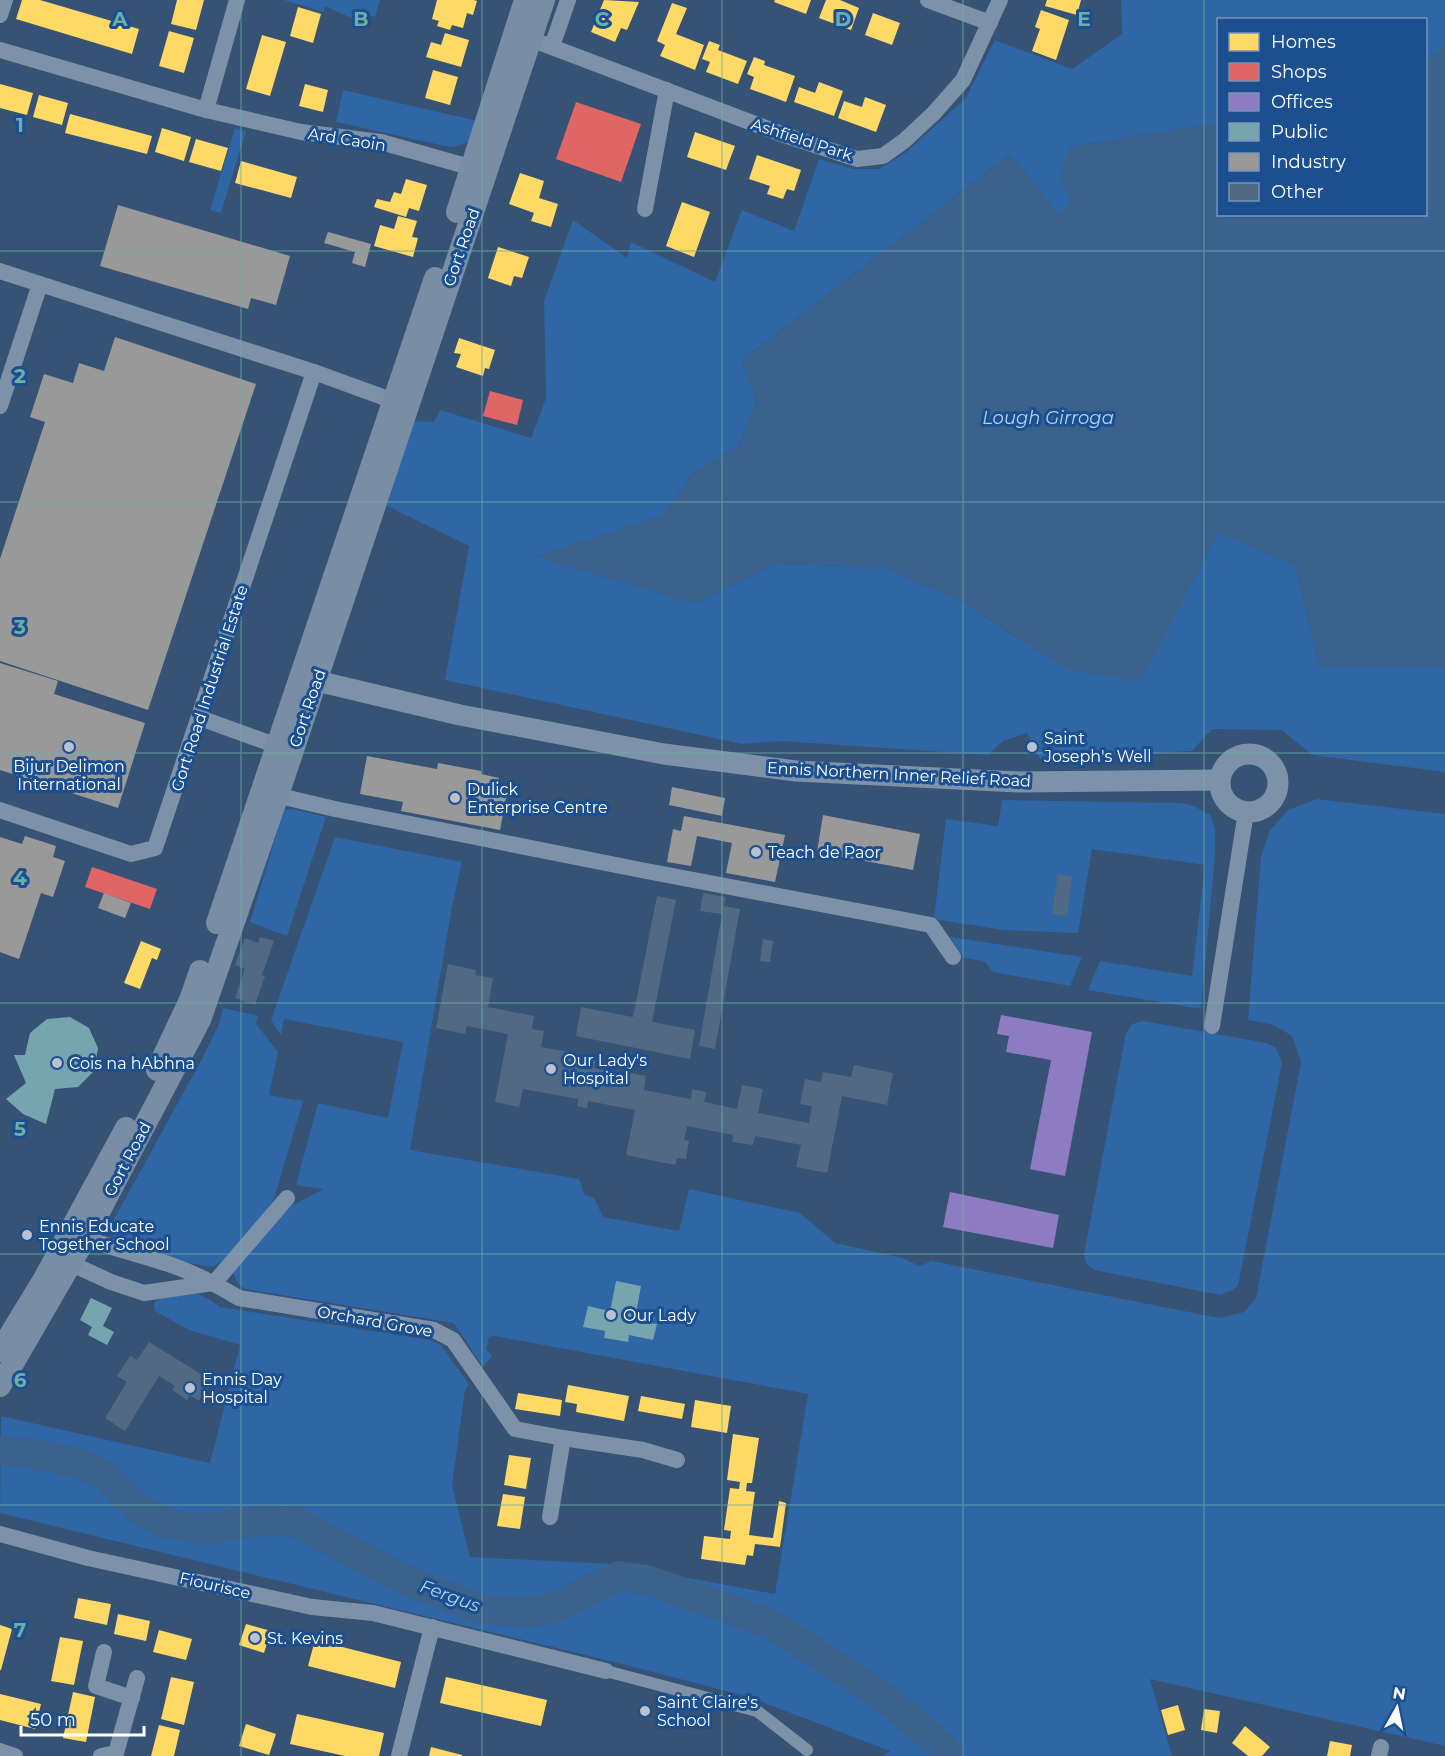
<svg xmlns="http://www.w3.org/2000/svg" width="1445" height="1756" viewBox="0 0 1445 1756" font-family="Montserrat,sans-serif">
<style>
.green{fill:#2f66a5;fill-rule:evenodd}
.water{fill:#3b618d}
.homes{fill:#ffd966}
.shops{fill:#e06666}
.offices{fill:#8e7cc3}
.public{fill:#76a5af}
.industry{fill:#999}
.lines{fill:none;stroke-linecap:round;stroke-linejoin:round}
.river{stroke:#3b618d;stroke-width:30}
.building{fill:#526984}
.pedestrian{stroke:#7d92a8;stroke-width:12}
.minor{stroke:#7d92a8;stroke-width:16}
.tertiary{stroke:#7d92a8;stroke-width:21}
.secondary{stroke:#798da4;stroke-width:22}
.grid{fill:none;stroke:#6fada8;stroke-width:1.5;stroke-opacity:0.55}
.poi-dot{fill:#b9c2ce;stroke:#1b4f8f;stroke-width:2}
.labels{text-anchor:middle;stroke-width:6;stroke-linejoin:round;paint-order:stroke}
.street-label{font-size:16px;fill:#fff;stroke:#1b4f8f}
.poi-label{font-size:16px;fill:#fff;stroke:#1b4f8f;text-anchor:start}
.water-label{font-size:18px;font-style:italic;fill:#b5d3f5;stroke:#1b4f8f}
.grid-label{font-size:20px;text-anchor:middle;font-weight:bold;fill:#6fada8;stroke:#1b4f8f;stroke-width:6;stroke-linejoin:round;paint-order:stroke}
</style>
<rect width="100%" height="100%" fill="#365274"/>
<g class="green">
<path d="M284,0H380L375,17L357,13L354,19L325,6L324,12Z"/>
<path d="M1121,0H1445V47L1426,58V20H1218V123L1069,147L1071,202L1059,216L1010,154L742,360L757,402L738,447L693,473L662,516L536,557L695,603L774,564L883,567L963,602L1023,642L1140,681L1218,532L1295,565L1320,668H1445V772L1312,755L1282,730L1212,729L1192,751L1040,759L1027,733L1003,741L988,755L780,741L742,744L445,680L469,546L387,506L413,421L434,422L440,410L531,438L546,398L544,301L573,220L627,258L631,242L715,282L742,210L794,231L819,159L853,169H879L905,153L966,98L995,40L1072,69L1122,34Z"/>
<path d="M343,90L478,121C472,140 470,144 450,147L336,122Z"/>
<path d="M235,128L246,131L221,213L210,210Z"/>
<path d="M1317,799L1445,814V1746L1150,1679L1172,1756H883L890,1751L749,1697L622,1664L0,1513L1,1416L210,1463L240,1345L189,1330L155,1311L154,1304L158,1297C191,1292 192,1286 220,1307L430,1340L440,1344L469,1384L465,1390L452,1486L470,1557L614,1564L775,1594L808,1394L495,1336L489,1337L486,1349L492,1356L483,1367L454,1323L245,1289L238,1284L233,1272L291,1206L324,1189L296,1185L318,1103L388,1118L403,1042L284,1019L281,1035L271,1020L335,837L462,862L452,907L410,1150L579,1179L585,1195L594,1198L603,1217L679,1231L689,1189L800,1213L835,1243L903,1258L919,1266L932,1261L1219,1318L1244,1312L1256,1298L1301,1062L1292,1036L1274,1025L1248,1020L1261,857L1270,830L1288,810ZM616,1282L641,1286L635,1320L656,1324L653,1339L629,1335L627,1342L604,1338L605,1331L584,1327L588,1306L610,1311Z"/>
<path d="M1002,800L1181,803L1194,806L1210,815L1215,828V856L1201,1009L1088,990L1100,961L1192,976L1205,865L1092,849L1078,933L1003,930L934,919L946,819L998,826Z"/>
<path d="M293,809L326,817L287,936L250,922L284,810Z"/>
<path d="M950,937L1082,957L1070,986L993,972L984,961L964,958Z"/>
<path d="M223,1008L258,1016L256,1024L278,1052L269,1095L303,1101L273,1202L231,1256L212,1267C182,1261 126,1257 108,1230L203,1057L219,1024Z"/>
<path d="M1143,1021L1267,1043L1276,1048L1282,1063L1238,1286L1232,1290L1220,1295L1094,1270L1087,1265L1084,1254L1126,1033L1132,1024Z"/>
</g>
<path class="water" d="M1445,47V668H1320L1295,565L1218,533L1141,681L1069,670L1023,642L963,602L883,567L774,564L695,603L535,557L662,516L693,473L738,447L757,402L742,360L1010,154L1059,215L1071,202L1059,181L1069,147L1218,123V214H1426V58Z"/>
<g class="homes">
<path d="M22,0H40L139,29L132,54L16,19Z"/>
<path d="M177,0H204L196,30L171,24Z"/>
<path d="M437,0H474L477,1L473,15L467,13L463,28L452,25L450,30L437,26L439,21L432,19Z"/>
<path d="M604,0L639,2L627,30L621,28L615,42L591,32Z"/>
<path d="M775,0H811L806,14L774,2Z"/>
<path d="M826,0H840L859,8L851,30L819,18Z"/>
<path d="M1047,0H1081L1077,15L1045,6Z"/>
<path d="M672,3L687,8L676,34L704,45L695,70L660,56L665,45L657,41Z"/>
<path d="M298,7L321,14L313,43L290,36Z"/>
<path d="M1041,10L1069,20L1056,60L1032,51L1040,29L1035,27Z"/>
<path d="M873,13L900,23L892,45L865,35Z"/>
<path d="M169,31L194,38L184,73L159,66Z"/>
<path d="M445,33L469,40L461,67L426,57L431,42L441,45Z"/>
<path d="M262,35L286,42L270,96L246,89Z"/>
<path d="M709,41L720,45L718,50L747,61L738,84L706,72L710,62L702,59Z"/>
<path d="M754,57L765,61L764,65L795,76L786,102L750,89L754,77L747,74Z"/>
<path d="M433,70L458,77L450,105L425,98Z"/>
<path d="M819,82L843,91L834,116L794,102L799,87L815,93Z"/>
<path d="M0,84L33,93L27,115L0,108Z"/>
<path d="M305,84L328,90L323,112L299,106Z"/>
<path d="M39,95L68,103L62,125L33,117Z"/>
<path d="M865,97L886,105L876,132L838,118L844,101L862,107Z"/>
<path d="M70,114L152,136L147,154L65,133Z"/>
<path d="M162,128L191,137L184,161L155,152Z"/>
<path d="M695,132L735,146L726,170L687,157Z"/>
<path d="M196,139L228,148L221,171L189,162Z"/>
<path d="M757,155L801,170L794,191L787,189L783,199L767,194L770,186L749,179Z"/>
<path d="M241,161L297,177L291,198L235,183Z"/>
<path d="M520,173L544,181L539,198L558,204L551,227L531,221L534,213L509,204Z"/>
<path d="M406,179L427,185L419,211L409,208L406,217L374,207L377,199L390,202L394,192L401,194Z"/>
<path d="M682,202L710,212L694,257L666,246Z"/>
<path d="M398,216L417,221L412,237L418,238L413,257L374,246L380,225L394,229Z"/>
<path d="M498,247L529,257L522,278L514,276L511,286L488,278Z"/>
<path d="M459,338L495,350L489,369L485,368L483,376L456,367L461,354L454,353Z"/>
<path d="M141,941L161,949L157,960L152,958L140,989L124,983Z"/>
<path d="M568,1385L629,1396L624,1421L576,1412L577,1404L565,1402Z"/>
<path d="M518,1393L562,1400L560,1416L515,1409Z"/>
<path d="M641,1396L685,1404L682,1419L638,1411Z"/>
<path d="M695,1400L731,1406L727,1433L691,1427Z"/>
<path d="M733,1434L759,1438L752,1483H747L746,1491L755,1492L749,1535L773,1538L779,1501L786,1503L780,1547L755,1544L753,1556L747,1555L745,1565L701,1559L704,1536L730,1539L731,1531L724,1530L730,1488L739,1489L740,1482L727,1480Z"/>
<path d="M509,1455L531,1458L526,1489L504,1485Z"/>
<path d="M503,1494L525,1497L520,1529L497,1526Z"/>
<path d="M78,1598L111,1604L107,1625L74,1618Z"/>
<path d="M118,1614L150,1621L146,1641L114,1634Z"/>
<path d="M246,1624L271,1631L264,1653L239,1645Z"/>
<path d="M0,1625L12,1629L1,1670H0Z"/>
<path d="M159,1630L192,1639L186,1660L153,1652Z"/>
<path d="M60,1637L83,1641L74,1685L51,1681Z"/>
<path d="M315,1640L401,1662L395,1688L308,1666Z"/>
<path d="M171,1677L194,1682L184,1725L161,1719Z"/>
<path d="M446,1677L547,1700L541,1726L440,1703Z"/>
<path d="M73,1692L95,1697L86,1742L63,1738Z"/>
<path d="M0,1694L41,1704L35,1729L0,1720Z"/>
<path d="M1178,1705L1185,1730L1168,1735L1161,1710Z"/>
<path d="M1204,1709L1220,1711L1217,1733L1201,1730Z"/>
<path d="M297,1714L384,1733L379,1756H345L290,1744Z"/>
<path d="M246,1724L276,1734L269,1755L239,1746Z"/>
<path d="M159,1725L180,1730L174,1756H151Z"/>
<path d="M1245,1726L1270,1747L1262,1756H1248L1232,1743Z"/>
<path d="M1330,1741L1352,1745L1350,1756H1327Z"/>
<path d="M431,1747L462,1755V1756H429Z"/>
</g>
<g class="shops">
<path d="M576,102L641,124L621,182L556,159Z"/>
<path d="M490,391L523,400L517,425L483,416Z"/>
<path d="M92,867L157,889L150,909L85,887Z"/>
</g>
<g class="offices">
<path d="M1001,1015L1092,1032L1065,1176L1030,1169L1051,1060L1006,1052L1009,1036L997,1034Z"/>
<path d="M950,1192L1059,1215L1053,1248L943,1227Z"/>
</g>
<g class="public">
<path d="M70,1017L89,1028L98,1048L94,1071L78,1087L55,1089L46,1124L23,1114L6,1099L26,1083L14,1055H25L30,1033L47,1019Z"/>
<path d="M616,1281L641,1286L635,1320L657,1324L653,1340L629,1335L628,1342L604,1338L605,1331L583,1327L588,1306L610,1311Z"/>
<path d="M91,1298L112,1308L103,1326L114,1332L107,1345L88,1335L92,1327L80,1320Z"/>
</g>
<g class="industry">
<path d="M118,205L290,256L276,305L251,298L248,309L100,266Z"/>
<path d="M328,232L371,244L365,267L352,263L355,252L324,243Z"/>
<path d="M115,337L256,384L148,710L0,661V559L45,422L30,417L44,374L73,383L79,363L104,371Z"/>
<path d="M0,663L58,681L54,694L145,723L118,808L0,770Z"/>
<path d="M367,756L437,769L438,763L481,771V774L499,778L496,791L507,793L500,830L401,811L403,802L360,794Z"/>
<path d="M672,787L725,798L722,816L669,805Z"/>
<path d="M823,815L920,834L913,870L817,852Z"/>
<path d="M684,816L785,835L775,882L726,873L732,843L697,836L691,866L667,862L673,829L681,831Z"/>
<path d="M25,836L56,846L53,857L65,861L53,897L41,893L19,959L0,952V837L22,844Z"/>
<path d="M104,893L131,903L125,918L98,908Z"/>
</g>
<g class="lines">
<path class="river" d="M0,1451L34,1454L78,1463L106,1476L140,1510L168,1524L205,1529L263,1520L296,1522L401,1578L480,1609L527,1613L561,1605L619,1576L647,1580L771,1624L883,1696L944,1748L949,1756"/>
</g>
<g class="building">
<path d="M1058,874L1072,877L1067,916L1052,914Z"/>
<path d="M703,893L725,897L724,906L740,909L715,1049L699,1046L722,914L700,911Z"/>
<path d="M657,896L676,900L652,1022L695,1030L690,1059L576,1036L581,1007L633,1017Z"/>
<path d="M260,937L274,941L262,975L265,976L255,1005L235,998L245,969L235,965L245,938L258,943Z"/>
<path d="M763,939L773,941L770,962L760,961Z"/>
<path d="M448,964L476,970L475,975L493,978L488,1007L534,1016L532,1029L544,1031L541,1047L596,1057L594,1068L605,1070L604,1075L623,1078L621,1086L628,1087L630,1073L646,1076L644,1090L691,1099L692,1089L706,1092L704,1102L737,1109L742,1085L763,1089L758,1113L809,1123L812,1106L800,1104L805,1079L821,1082L823,1072L851,1077L854,1065L893,1073L887,1105L842,1096L827,1173L796,1167L801,1145L755,1136L753,1145L732,1142L733,1135L687,1126L684,1140L689,1141L686,1159L677,1158L675,1165L626,1155L635,1110L588,1101L587,1108L577,1106L578,1099L523,1089L519,1107L495,1102L508,1034L467,1026L465,1034L436,1028Z"/>
<path d="M149,1342L212,1381L199,1401L190,1395L187,1400L172,1390L175,1386L159,1376L125,1431L105,1418L127,1382L117,1376L130,1356L137,1360Z"/>
</g>
<g class="lines">
<path class="pedestrian" d="M606,1671L757,1711L807,1750"/>
<g class="minor">
<path d="M928,0L990,23"/>
<path d="M0,15L5,0"/>
<path d="M520,35L784,135L857,159L883,156L904,141L934,113L963,80L1000,0"/>
<path d="M552,46L568,0"/>
<path d="M0,50L206,110L301,132L381,142L480,170"/>
<path d="M206,110L237,0"/>
<path d="M645,209L667,90"/>
<path d="M0,271L40,284L0,406"/>
<path d="M40,284L314,372"/>
<path d="M200,718L286,749"/>
<path d="M267,793L335,809L641,870L931,925L953,957"/>
<path d="M0,810L131,854L155,848L314,372L402,404"/>
<path d="M1212,1026L1246,812"/>
<path d="M76,1235C107,1247 139,1254 171,1265C195,1273 217,1285 239,1298L434,1330L453,1340L515,1429L563,1438L550,1517"/>
<path d="M61,1259L111,1282L144,1293L213,1283"/>
<path d="M214,1283L287,1198"/>
<path d="M563,1438L643,1450L677,1460"/>
<path d="M0,1534L88,1558L312,1607L373,1613L606,1671"/>
<path d="M104,1652L96,1686L132,1698"/>
<path d="M0,1751L15,1756"/>
<path d="M101,1756L116,1753L137,1678"/>
<path d="M399,1756L432,1627"/>
<path d="M1379,1756L1381,1747"/>
</g>
<g class="tertiary">
<path d="M300,677L460,715L664,754L796,771L1019,782L1220,780"/>
<circle cx="1249" cy="783" r="29"/>
</g>
<g class="secondary">
<path d="M457,212L525,0"/>
<path d="M217,923L435,278"/>
<path d="M157,1070L190,1000L200,971"/>
<path d="M0,1351L44,1279L126,1128"/>
<path d="M0,1386L85,1239L200,1020L278,795L544,0"/>
</g>
</g>
<path class="grid" d="M241,0V1756M482,0V1756M722,0V1756M963,0V1756M1204,0V1756M0,251H1445M0,502H1445M0,753H1445M0,1003H1445M0,1254H1445M0,1505H1445"/>
<g class="poi-dot">
<circle cx="69" cy="747" r="6"/>
<circle cx="1032" cy="747" r="6"/>
<circle cx="455" cy="798" r="6"/>
<circle cx="756" cy="852" r="6"/>
<circle cx="57" cy="1063" r="6"/>
<circle cx="551" cy="1069" r="6"/>
<circle cx="27" cy="1235" r="6"/>
<circle cx="611" cy="1315" r="6"/>
<circle cx="190" cy="1388" r="6"/>
<circle cx="255" cy="1638" r="6"/>
<circle cx="645" cy="1711" r="6"/>
</g>
<g class="labels">
<g class="street-label">
<text transform="translate(347 139) rotate(9)" y="6">Ard Caoin</text>
<text transform="translate(802 139) rotate(18)" y="6">Ashfield Park</text>
<text transform="translate(461 247) rotate(-71)" y="6">Gort Road</text>
<text transform="translate(209 688) rotate(-72)" y="6">Gort Road Industrial Estate</text>
<text transform="translate(307 708) rotate(-71)" y="6">Gort Road</text>
<text transform="translate(899 774) rotate(3)" y="6">Ennis Northern Inner Relief Road</text>
<text transform="translate(127 1159) rotate(-62)" y="6">Gort Road</text>
<text transform="translate(375 1321) rotate(10)" y="6">Orchard Grove</text>
<text transform="translate(215 1585) rotate(13)" y="6">Fiourisce</text>
</g>
<g class="poi-label">
<text x="1044" y="744">Saint<tspan x="1044" dy="18">Joseph's Well</tspan></text>
<text x="69" y="772" text-anchor="middle">Bijur Delimon<tspan x="69" dy="18">International</tspan></text>
<text x="467" y="795">Dulick<tspan x="467" dy="18">Enterprise Centre</tspan></text>
<text x="768" y="858">Teach de Paor</text>
<text x="563" y="1066">Our Lady's<tspan x="563" dy="18">Hospital</tspan></text>
<text x="69" y="1069">Cois na hAbhna</text>
<text x="39" y="1232">Ennis Educate<tspan x="39" dy="18">Together School</tspan></text>
<text x="623" y="1321">Our Lady</text>
<text x="202" y="1385">Ennis Day<tspan x="202" dy="18">Hospital</tspan></text>
<text x="267" y="1644">St. Kevins</text>
<text x="657" y="1708">Saint Claire's<tspan x="657" dy="18">School</tspan></text>
</g>
<g class="water-label">
<text x="1048" y="424">Lough Girroga</text>
<text transform="translate(450 1596) rotate(20)" y="6">Fergus</text>
</g>
</g>
<g class="grid-label">
<text x="120" y="26">A</text>
<text x="361" y="26">B</text>
<text x="602" y="26">C</text>
<text x="843" y="26">D</text>
<text x="1084" y="26">E</text>
<text x="20" y="132">1</text>
<text x="20" y="383">2</text>
<text x="20" y="634">3</text>
<text x="20" y="885">4</text>
<text x="20" y="1136">5</text>
<text x="20" y="1387">6</text>
<text x="20" y="1637">7</text>
</g>
<rect x="1217" y="18" width="210" height="198" fill="#1b4f8f" stroke="#7695bc" stroke-width="1.5"/>
<rect x="1229" y="33" width="30" height="18" fill="#ffd966" stroke="#7695bc" stroke-width="1.5"/>
<text x="1271" y="48" font-size="18" fill="#ffffff">Homes</text>
<rect x="1229" y="63" width="30" height="18" fill="#e06666" stroke="#7695bc" stroke-width="1.5"/>
<text x="1271" y="78" font-size="18" fill="#ffffff">Shops</text>
<rect x="1229" y="93" width="30" height="18" fill="#8e7cc3" stroke="#7695bc" stroke-width="1.5"/>
<text x="1271" y="108" font-size="18" fill="#ffffff">Offices</text>
<rect x="1229" y="123" width="30" height="18" fill="#76a5af" stroke="#7695bc" stroke-width="1.5"/>
<text x="1271" y="138" font-size="18" fill="#ffffff">Public</text>
<rect x="1229" y="153" width="30" height="18" fill="#999999" stroke="#7695bc" stroke-width="1.5"/>
<text x="1271" y="168" font-size="18" fill="#ffffff">Industry</text>
<rect x="1229" y="183" width="30" height="18" fill="#526984" stroke="#7695bc" stroke-width="1.5"/>
<text x="1271" y="198" font-size="18" fill="#ffffff">Other</text>
<g transform="translate(1397 1708) rotate(9)" stroke="#1b4f8f" stroke-width="4.5" paint-order="stroke">
<path d="M0-4.5L10 22L0 15L-10 22Z" fill="#ffffff"/>
<text y="-9" font-size="16" font-weight="bold" text-anchor="middle" fill="#ffffff">N</text>
</g>
<path d="M21 1726v9h123v-9" fill="none" stroke="#ffffff" stroke-width="3"/>
<text x="30" y="1726" font-size="18" fill="#ffffff" stroke="#1b4f8f" stroke-width="4.5" paint-order="stroke">50 m</text>
</svg>
